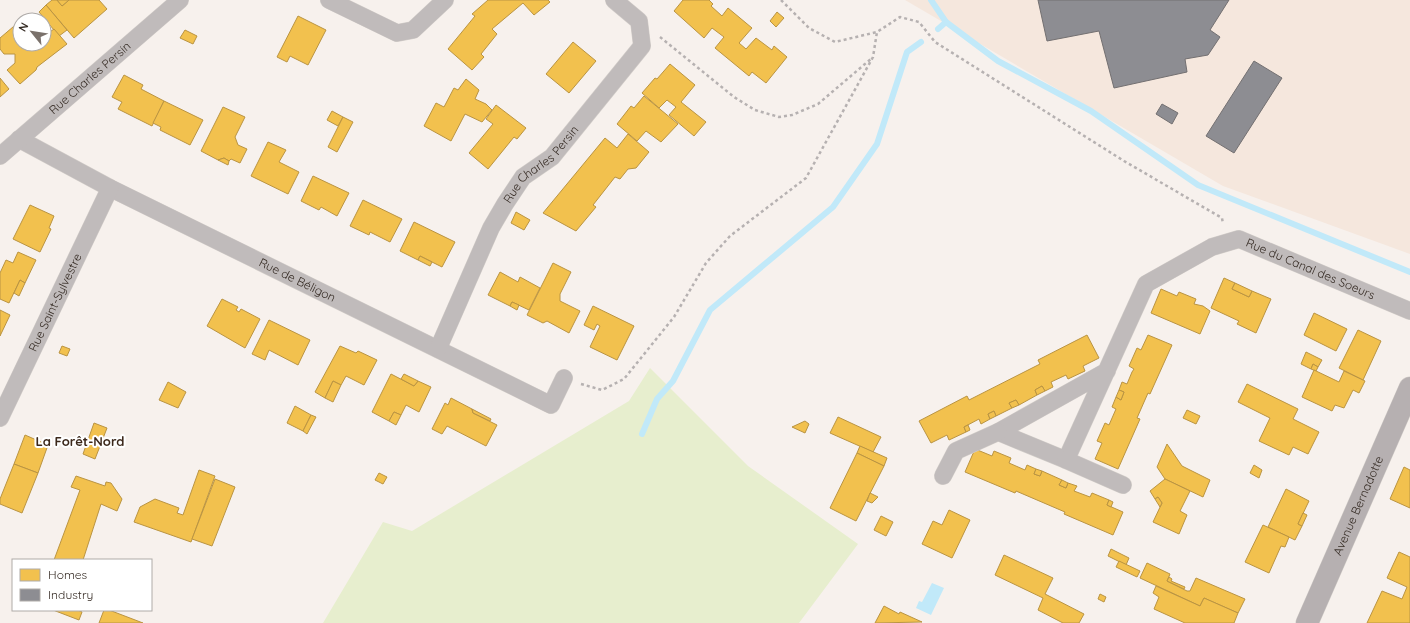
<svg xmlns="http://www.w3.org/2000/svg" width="1410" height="623" viewBox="0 0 1410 623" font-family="Quicksand,sans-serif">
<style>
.built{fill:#f5e7dd}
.green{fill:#e7eece}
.water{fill:#c1e9f9}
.homes{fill:#f2c14e;stroke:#ba9442}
.industry{fill:#8d8d92;stroke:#737071}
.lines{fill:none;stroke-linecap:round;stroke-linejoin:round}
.stream{stroke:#c1e9f9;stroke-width:6}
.street-casing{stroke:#d3ceca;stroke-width:18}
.secondary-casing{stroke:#d3ceca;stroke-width:23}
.path{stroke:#b6b1b1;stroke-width:2.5;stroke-dasharray:3 3;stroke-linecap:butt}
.street{stroke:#c0bbbb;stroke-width:17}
.secondary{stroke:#b6b0b1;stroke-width:22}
.labels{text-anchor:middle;stroke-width:4;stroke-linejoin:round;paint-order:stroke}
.street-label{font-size:12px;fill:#362c25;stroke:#fff}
.neighbourhood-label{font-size:13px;font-weight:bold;fill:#3c281b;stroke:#fff}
</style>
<rect width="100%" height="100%" fill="#f7f1ed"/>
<path class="built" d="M905,0H1410V254L1223,186Z"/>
<path class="green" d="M650,368L748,466L858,544L799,623H323L383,522L412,531L629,401Z"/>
<path class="water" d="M932,583L944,588L931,615L916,608L919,601L922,602Z"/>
<g class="homes">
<path d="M52,0H57L62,6L69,0H99L107,9L74,38L46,5Z"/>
<path d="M57,0H69L62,6Z"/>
<path d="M488,0H548L550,2L534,15L523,3L492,29L497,34L481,54L484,57L472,70L448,49L475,16L472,14Z"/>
<path d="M683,0H709L713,4L711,6L722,16L728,8L752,28L739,43L746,49L756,38L772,50L774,46L787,57L766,83L752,72L749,76L715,48L724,37L712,28L704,38L674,11Z"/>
<path d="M46,5L67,30L59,36L39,12Z"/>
<path d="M777,12L784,18L776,27L770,21Z"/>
<path d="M29,14L35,20H21Z"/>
<path d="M298,16L326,30L308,65L290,56L287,62L277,57Z"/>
<path d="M20,21V44H44V36L54,29L67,44L37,67L36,70L20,84L7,70L15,63V54H4L0,49V38Z"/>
<path d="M185,30L197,36L193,44L180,38Z"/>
<path d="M573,42L596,61L569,93L546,74Z"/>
<path d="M670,64L695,85L681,102L706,122L694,136L669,115L676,107L667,100L659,108L642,93L655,78L657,79Z"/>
<path d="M124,75L143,85L141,89L164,101L152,126L118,109L122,102L112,97Z"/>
<path d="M0,78L9,89L0,97Z"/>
<path d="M466,79L479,90L475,99L486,104L492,110L482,122L465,114L451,141L424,126L436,103L444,107L454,88L458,90Z"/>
<path d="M644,96L678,124L661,142L646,131L637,141L617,124L631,106L634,108Z"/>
<path d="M164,101L203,120L190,145L160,130L161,127L153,123Z"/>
<path d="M496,105L526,128L517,139L514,137L488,169L469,153L493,124L486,119Z"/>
<path d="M223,107L245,117L235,137L238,145L247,149L240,163L231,159L229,161L224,158L218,160L201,151Z"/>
<path d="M332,111L343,117L338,126L327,120Z"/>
<path d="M343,117L353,122L337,152L328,147Z"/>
<path d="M628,134L649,152L636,168L628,169L620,179L615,177L593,205L596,207L576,231L543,213L605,138L617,148Z"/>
<path d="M268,142L286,150L279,162L299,172L288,194L251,176Z"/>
<path d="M224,158L229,161L228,165L218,160Z"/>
<path d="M313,176L349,193L337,216L321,207L319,210L301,201Z"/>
<path d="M363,200L402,219L390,242L370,232L369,235L350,226Z"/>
<path d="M30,205L54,216L49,228L51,229L40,252L13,239Z"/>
<path d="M516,212L530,220L524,230L511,223Z"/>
<path d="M414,222L455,242L442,267L420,256L418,260L400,251Z"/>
<path d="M18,252L36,260L25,283L20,280L9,303L0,299V273L6,260L13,263Z"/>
<path d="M420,256L432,262L430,266L418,260Z"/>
<path d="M553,263L571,272L560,294V301L580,311L569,333L547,321L543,323L527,315Z"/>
<path d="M500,272L518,282L520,277L540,288L529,310L512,302L510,306L488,295Z"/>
<path d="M1224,278L1235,283L1232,289L1249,297L1252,291L1271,299L1256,333L1237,324L1239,321L1211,308Z"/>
<path d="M20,280L25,283L19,296L14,293Z"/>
<path d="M1235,283L1252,291L1249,297L1232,289Z"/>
<path d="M1161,289L1177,296L1179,292L1196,299L1194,304L1203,306L1210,311L1200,334L1151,313Z"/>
<path d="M222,299L238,307L236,310L239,312L241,309L260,319L245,348L207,326Z"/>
<path d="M512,302L519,305L517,310L510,306Z"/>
<path d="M593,306L634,326L617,360L590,347L600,326L597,324L594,330L584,325Z"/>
<path d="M0,310L10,315L0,336Z"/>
<path d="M1314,313L1347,329L1336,351L1304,335Z"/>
<path d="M269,320L310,340L298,365L269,350L265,360L252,354Z"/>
<path d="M1358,330L1381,341L1363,380L1339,368Z"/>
<path d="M1087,335L1099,358L1083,366L1085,371L1068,379L1066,375L1051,382L1053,387L1045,391L1042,386L1035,390L1037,395L1019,405L1016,400L1009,403L1012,408L996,416L994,411L988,414L990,419L981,424L979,419L964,427L966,432L949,440L947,435L931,443L919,421L967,396L969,400L1040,364L1038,360Z"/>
<path d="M1148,335L1172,345L1150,394L1148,393L1137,418L1140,419L1118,469L1095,459L1102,443L1097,441L1105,423L1109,425L1116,409L1112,407L1116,397L1121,400L1124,392L1119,390L1122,382L1127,384L1132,372L1134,369L1129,366L1137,348L1141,350Z"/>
<path d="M62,346L70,349L67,356L59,353Z"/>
<path d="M340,346L356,353L358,351L377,360L364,385L346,376L341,385L333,381L325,398L315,392Z"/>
<path d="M1306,352L1322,360L1318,367L1313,364L1311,369L1301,364Z"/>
<path d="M1313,364L1318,367L1316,371L1311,369Z"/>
<path d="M1314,370L1339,382L1344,371L1365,381L1359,393L1353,390L1344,408L1335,405L1332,411L1302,397Z"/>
<path d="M391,374L414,386L418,381L431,387L419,412L406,405L401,415L394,412L389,421L372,412Z"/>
<path d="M404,374L418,381L414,386L401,379Z"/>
<path d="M333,381L341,385L333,402L325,398Z"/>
<path d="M168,382L186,392L178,408L159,400Z"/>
<path d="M1247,384L1298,409L1293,419L1319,432L1308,454L1293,447L1289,455L1259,441L1270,418L1238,402Z"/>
<path d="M1042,386L1045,391L1037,395L1035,390Z"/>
<path d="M1119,390L1124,392L1121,400L1116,397Z"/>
<path d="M451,398L472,409L473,413L497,425L486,446L447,426L442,434L432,429L445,403L448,405Z"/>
<path d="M1016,400L1019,405L1012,408L1009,403Z"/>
<path d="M295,406L311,415L303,431L287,423Z"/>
<path d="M472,409L491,419L490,421L473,413Z"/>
<path d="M1187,410L1200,416L1196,424L1183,418Z"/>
<path d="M994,411L996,416L990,419L988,414Z"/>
<path d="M394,412L401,415L396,425L389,421Z"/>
<path d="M311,415L316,417L307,434L303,431Z"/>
<path d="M838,417L881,437L873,452L830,433Z"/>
<path d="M805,421L809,424L805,433L792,427Z"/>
<path d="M94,423L107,428L95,459L83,454Z"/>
<path d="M968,425L970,430L966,432L964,427Z"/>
<path d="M25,435L48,445L38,473L14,464Z"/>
<path d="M1167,444L1182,466L1210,480L1203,497L1165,479L1157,467Z"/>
<path d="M860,446L887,458L884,466L857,453Z"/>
<path d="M975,449L992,456L994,451L1011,458L1009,463L1025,470L1027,465L1036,469L1034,474L1040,476L1042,471L1062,480L1059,485L1066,488L1068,483L1077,486L1074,491L1090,497L1092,493L1109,500L1107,505L1123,512L1113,535L1064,514L1065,512L1016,491L1015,493L965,472Z"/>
<path d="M857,453L884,466L856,521L830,508Z"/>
<path d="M14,464L38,473L22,513L0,504V499Z"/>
<path d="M1254,465L1262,470L1259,478L1250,473Z"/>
<path d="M1404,467L1410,470V508L1390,499Z"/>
<path d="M1036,469L1042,471L1040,476L1034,474Z"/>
<path d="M199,470L215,476L191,542L134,522L140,507L155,499L179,508L177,513L183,515Z"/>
<path d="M379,473L387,477L383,484L375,480Z"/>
<path d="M76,476L105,486L106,482L111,483L122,499L117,511L101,504L83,560H54L80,490L71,487Z"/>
<path d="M215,479L235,487L212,546L192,539Z"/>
<path d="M1165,479L1190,491L1180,511L1187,515L1179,534L1153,522L1162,503L1158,497L1155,499L1150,491Z"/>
<path d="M1062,480L1068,483L1066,488L1059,485Z"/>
<path d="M1286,489L1309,501L1298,524L1302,526L1295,540L1268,527Z"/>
<path d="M870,493L878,497L872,503L867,501Z"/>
<path d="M1158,497L1162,503L1160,507L1155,499Z"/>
<path d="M1109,500L1113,502L1111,507L1107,505Z"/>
<path d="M949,510L970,520L952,558L922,544L933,521L942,525Z"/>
<path d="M1303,513L1307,515L1302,526L1298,524Z"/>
<path d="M881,516L893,522L886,536L874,530Z"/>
<path d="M1263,525L1289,537L1285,547L1281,546L1269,573L1245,562Z"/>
<path d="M1111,549L1129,558L1126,565L1108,556Z"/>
<path d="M1399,552L1410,557V623H1367L1382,591L1402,599L1407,587L1387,578Z"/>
<path d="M1004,555L1053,578L1045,594L1084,614L1079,623H1063L1038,610L1043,598L995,575Z"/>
<path d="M1119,561L1140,571L1137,577L1116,567Z"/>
<path d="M1147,563L1170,574L1167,581L1187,591H1190L1196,578L1245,599L1238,613L1204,598L1200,606L1140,578Z"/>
<path d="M1169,577L1172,579L1171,581L1185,587L1184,589L1167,581Z"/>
<path d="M1156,586L1200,606L1204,598L1238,613L1234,623H1185L1154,609L1159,597L1153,593Z"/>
<path d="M1100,594L1106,597L1104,602L1098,599Z"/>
<path d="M884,606L899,614L900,612L922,622L875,623Z"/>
<path d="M53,610H78L82,612L79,620Z"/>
<path d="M104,610H109L143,623H99Z"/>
</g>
<g class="industry">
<path d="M1038,0H1229L1210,30L1220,37L1208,55L1185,59L1187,72L1114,88L1099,31L1047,41Z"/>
<path d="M1254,61L1282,78L1234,153L1206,136Z"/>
<path d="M1162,104L1178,113L1172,124L1156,114Z"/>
</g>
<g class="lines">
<g class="stream">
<path d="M931,0L946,22"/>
<path d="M938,29L946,22L998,61L1091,111L1198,185L1410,272"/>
<path d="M642,434L657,399L673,381L710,310L833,207L877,144L907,52L921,42"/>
</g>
<g class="street-casing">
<g id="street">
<path d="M329,0L397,33L413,30L445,0"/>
<path id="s1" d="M19,139L110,188L551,405L564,378"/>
<path id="s2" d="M0,156L180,0"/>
<path id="s3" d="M438,349L491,228L505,204L523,177L552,157L642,46L639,21L614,0"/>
<path id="s4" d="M1107,371L998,432L1066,460L1146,284L1212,247L1239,239L1410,311"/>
<path id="s5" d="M0,418L110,188"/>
<path d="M1066,460L1123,485"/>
<path d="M943,476L956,451L998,432"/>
</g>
</g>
<g class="secondary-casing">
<g id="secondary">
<path id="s6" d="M1307,623L1410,388"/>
</g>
</g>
<g class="path">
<path d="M781,0L809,28L835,42L877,32"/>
<path d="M660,37L734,97L755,110L779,117L792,115L818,104L872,58"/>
<path d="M581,384L602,390L624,379L674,317L706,263L730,236L806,178L873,57L877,32L900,17L919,22L935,42L1124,161L1222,218L1223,224"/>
</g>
<use href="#street" class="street"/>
<use href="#secondary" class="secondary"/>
</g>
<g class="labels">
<g class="street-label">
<text dy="4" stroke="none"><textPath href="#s2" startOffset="119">Rue Charles Persin</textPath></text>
<text dy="4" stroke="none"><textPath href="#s3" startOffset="214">Rue Charles Persin</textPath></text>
<text dy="4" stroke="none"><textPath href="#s4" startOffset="573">Rue du Canal des Soeurs</textPath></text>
<text dy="4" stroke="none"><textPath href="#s1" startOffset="312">Rue de Béligon</textPath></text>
<text dy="4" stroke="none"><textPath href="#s5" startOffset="128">Rue Saint-Sylvestre</textPath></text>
<text dy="4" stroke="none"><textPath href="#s6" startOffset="128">Avenue Bernadotte</textPath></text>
</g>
<g class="neighbourhood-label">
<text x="80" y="446">La Forêt-Nord</text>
</g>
</g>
<rect x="12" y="559" width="140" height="52" fill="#ffffff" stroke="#afaba8"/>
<rect x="20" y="569" width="20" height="12" fill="#f2c14e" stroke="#afaba8"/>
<text x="48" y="579" font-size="12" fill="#362c25">Homes</text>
<rect x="20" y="589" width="20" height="12" fill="#8d8d92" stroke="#afaba8"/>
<text x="48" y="599" font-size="12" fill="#362c25">Industry</text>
<g transform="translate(32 32) rotate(300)"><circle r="19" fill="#ffffff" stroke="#afaba8"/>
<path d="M0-3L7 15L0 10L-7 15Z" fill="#7a716b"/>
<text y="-6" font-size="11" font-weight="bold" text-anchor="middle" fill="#362c25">N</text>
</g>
</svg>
